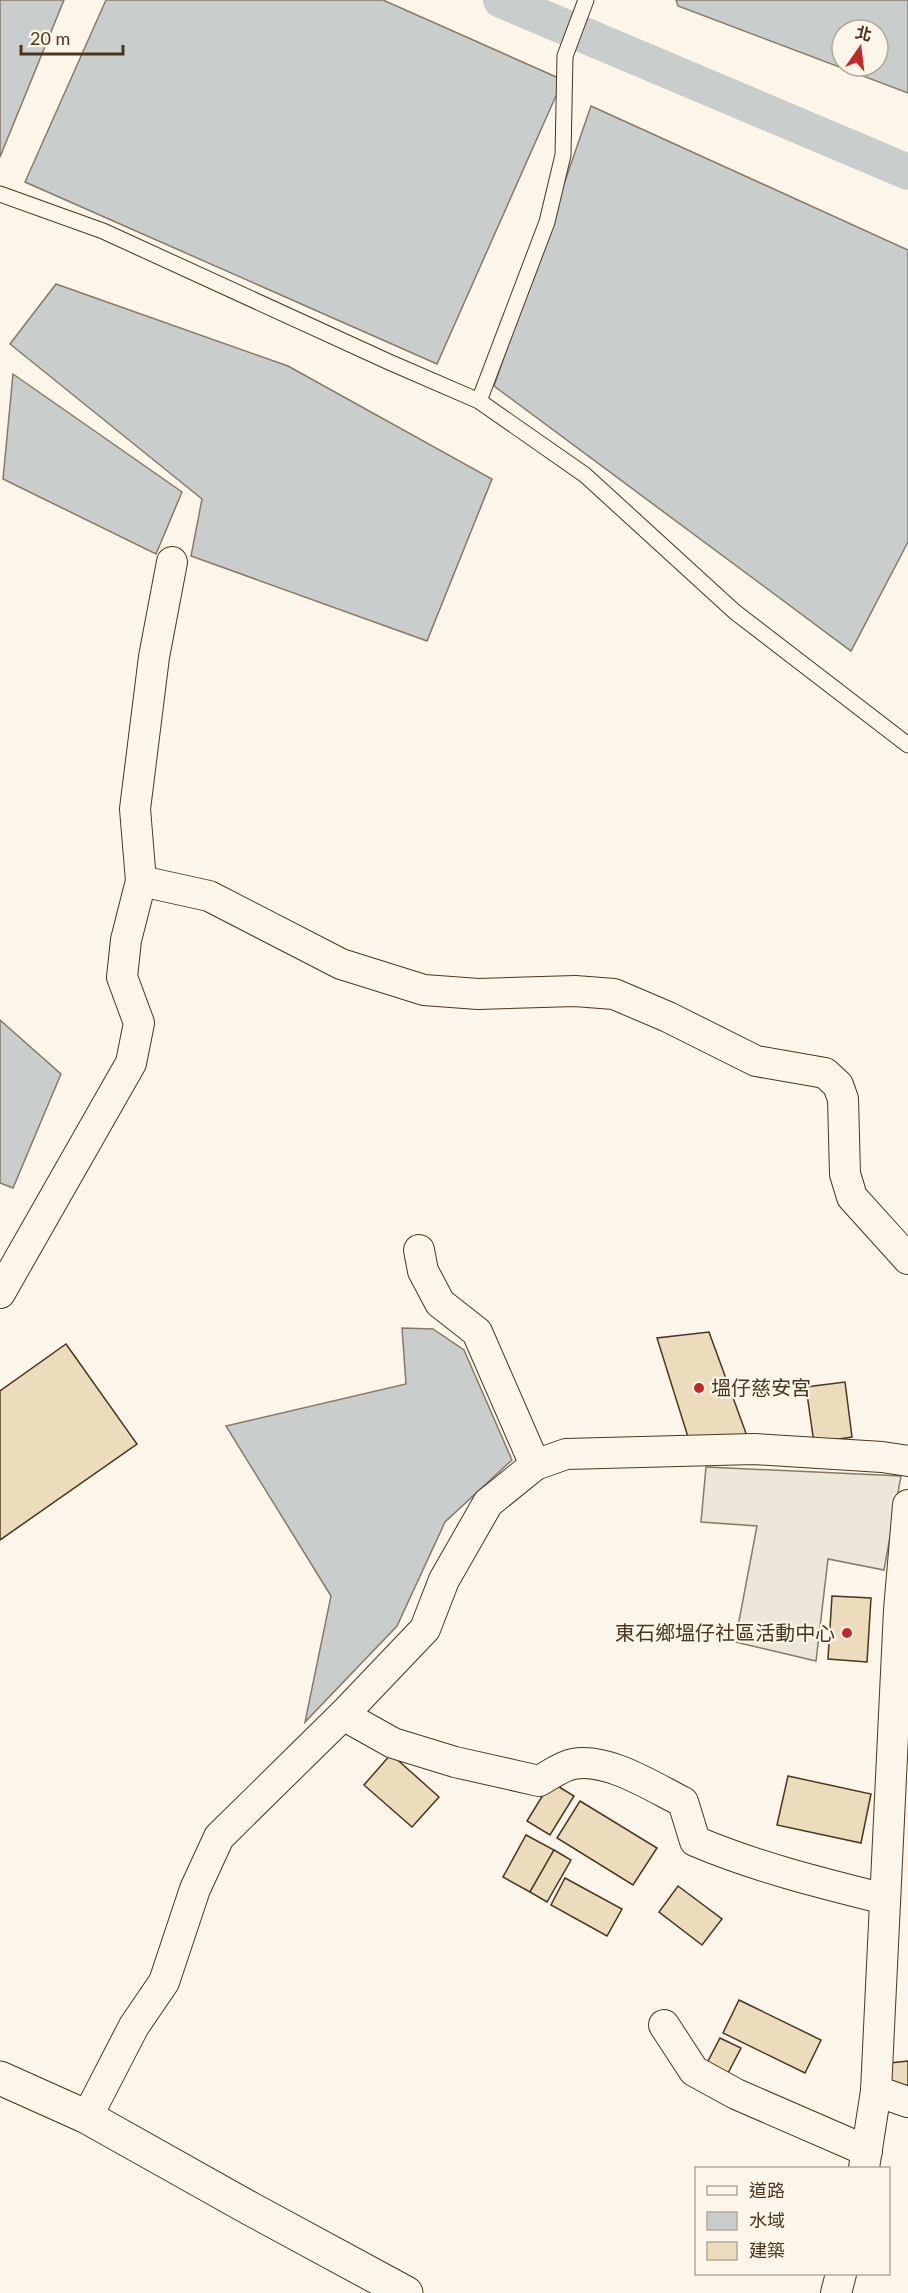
<svg xmlns="http://www.w3.org/2000/svg" width="908" height="2293" viewBox="0 0 908 2293" font-family="Lato,'Noto Sans TC',sans-serif">
<style>
.parking{fill:#ede7d9;stroke:#887966;stroke-width:1.5}
.water{fill:#c9cecd;stroke:#887966;stroke-width:1.5;fill-rule:evenodd}
.lines{fill:none;stroke-linecap:round;stroke-linejoin:round}
.canal{stroke:#c9cecd;stroke-width:36}
.building{fill:#ecdcbc;stroke:#4a3520;stroke-width:1.5}
.lane-casing{stroke:#4a3520;stroke-width:17}
.street-casing{stroke:#4a3520;stroke-width:32}
.secondary-casing{stroke:#4a3520;stroke-width:35}
.lane{stroke:#fbf6e9;stroke-width:15}
.street{stroke:#fbf6e9;stroke-width:30}
.secondary{stroke:#fbf6e9;stroke-width:33}
.poi-dot{fill:#c62828;stroke:#fbf6e9;stroke-width:2}
.labels{text-anchor:middle;stroke-width:4.5;stroke-linejoin:round;paint-order:stroke}
.poi-label{font-size:20px;fill:#4a3520;stroke:#fbf6e9;text-anchor:start}
</style>
<rect width="100%" height="100%" fill="#fbf6e9"/>
<path class="parking" d="M706,1467L901,1476L884,1570L828,1559L816,1661L735,1642L757,1526L701,1522Z"/>
<g class="water">
<path d="M0,0H64L0,157Z"/>
<path d="M106,0H383L563,80L437,364L25,182Z"/>
<path d="M676,0H908V93L678,6ZM842,30H878V66H842Z"/>
<path d="M591,106L908,250V542L851,651L494,386Z"/>
<path d="M56,284L288,366L492,479L427,641L191,556L202,499L10,344Z"/>
<path d="M13,374L182,492L156,554L3,479Z"/>
<path d="M0,1020L61,1074L13,1188L0,1183Z"/>
<path d="M402,1328L433,1329L464,1350L512,1460L445,1522L397,1626L305,1722L331,1596L226,1426L406,1384Z"/>
</g>
<g class="lines">
<path class="canal" d="M501,0L908,172"/>
</g>
<g class="building">
<path d="M709,1332L747,1436L688,1437L657,1338Z"/>
<path d="M66,1344L137,1444L0,1540V1391Z"/>
<path d="M845,1382L852,1437L814,1443L806,1387Z"/>
<path d="M832,1596L871,1598L867,1662L828,1659Z"/>
<path d="M391,1754L439,1797L412,1827L364,1785Z"/>
<path d="M788,1776L871,1794L861,1843L777,1825Z"/>
<path d="M551,1782L574,1796L550,1835L527,1821Z"/>
<path d="M580,1801L657,1848L633,1885L557,1838Z"/>
<path d="M526,1835L554,1850L530,1892L503,1877Z"/>
<path d="M554,1850L571,1860L547,1902L530,1892Z"/>
<path d="M565,1878L622,1909L607,1936L551,1905Z"/>
<path d="M678,1886L722,1919L702,1945L659,1912Z"/>
<path d="M739,2000L821,2040L805,2073L723,2033Z"/>
<path d="M720,2038L741,2048L727,2075L706,2065Z"/>
<path d="M908,2061V2088L892,2089L890,2063Z"/>
</g>
<g class="lines">
<g class="lane-casing">
<g id="lane">
<path d="M0,194L103,231L389,362L479,401L585,475L735,612L908,745"/>
<path d="M479,401L547,222L563,155L565,56L586,0"/>
</g>
</g>
<g class="street-casing">
<g id="street">
<path d="M141,881L209,896L341,964L424,990L478,994L575,991L614,994L668,1017L756,1061L825,1073L838,1085L843,1099L845,1174L852,1197L908,1259"/>
<path d="M419,1250L423,1271L440,1303L477,1332L535,1465"/>
<path d="M0,1293L131,1063L139,1023L122,977L126,940L141,881L135,809L154,657L172,562"/>
<path d="M343,1715L393,1743L455,1762L539,1781C550,1775 562,1766 573,1764C607,1757 653,1787 683,1802L695,1841C756,1867 821,1883 885,1899"/>
<path d="M664,2025L694,2071L736,2094L867,2151"/>
<path d="M876,2091L908,2102"/>
<path d="M87,2117L134,2026L164,1982L195,1889L219,1837L343,1715L425,1629L444,1580L488,1503L535,1465L566,1454L754,1449L882,1457L908,1461"/>
<path d="M864,2168L876,2091L899,1610L908,1505"/>
<path d="M836,2293L841,2274"/>
</g>
</g>
<g class="secondary-casing">
<path id="secondary" d="M0,2078L87,2117L251,2209L406,2293"/>
</g>
<use href="#lane" class="lane"/>
<use href="#street" class="street"/>
<use href="#secondary" class="secondary"/>
</g>
<g class="poi-dot">
<circle cx="699" cy="1388" r="6"/>
<circle cx="847" cy="1633" r="6"/>
</g>
<g class="labels">
<g class="poi-label">
<text x="711" y="1395">塭仔慈安宮</text>
<text x="835" y="1640" text-anchor="end">東石鄉塭仔社區活動中心</text>
</g>
</g>
<rect x="695" y="2167" width="195" height="108" fill="#fbf6e9" stroke="#b4a999" stroke-width="1.5"/>
<rect x="707" y="2186" width="30" height="9" fill="#fbf6e9" stroke="#b4a999" stroke-width="1.5"/>
<text x="749" y="2197" font-size="18" fill="#4a3520">道路</text>
<rect x="707" y="2212" width="30" height="18" fill="#c9cecd" stroke="#b4a999" stroke-width="1.5"/>
<text x="749" y="2227" font-size="18" fill="#4a3520">水域</text>
<rect x="707" y="2242" width="30" height="18" fill="#ecdcbc" stroke="#b4a999" stroke-width="1.5"/>
<text x="749" y="2257" font-size="18" fill="#4a3520">建築</text>
<g transform="translate(860 48) rotate(14)"><circle r="28" fill="#fbf6e9" stroke="#b4a999" stroke-width="1.5"/>
<path d="M0-4.5L10 22L0 15L-10 22Z" fill="#c62828"/>
<text y="-9" font-size="16" font-weight="bold" text-anchor="middle" fill="#4a3520">北</text>
</g>
<path d="M21 45v9h102v-9" fill="none" stroke="#4a3520" stroke-width="3"/>
<text x="30" y="45" font-size="18" fill="#4a3520" stroke="#fbf6e9" stroke-width="4.5" paint-order="stroke">20 m</text>
</svg>
